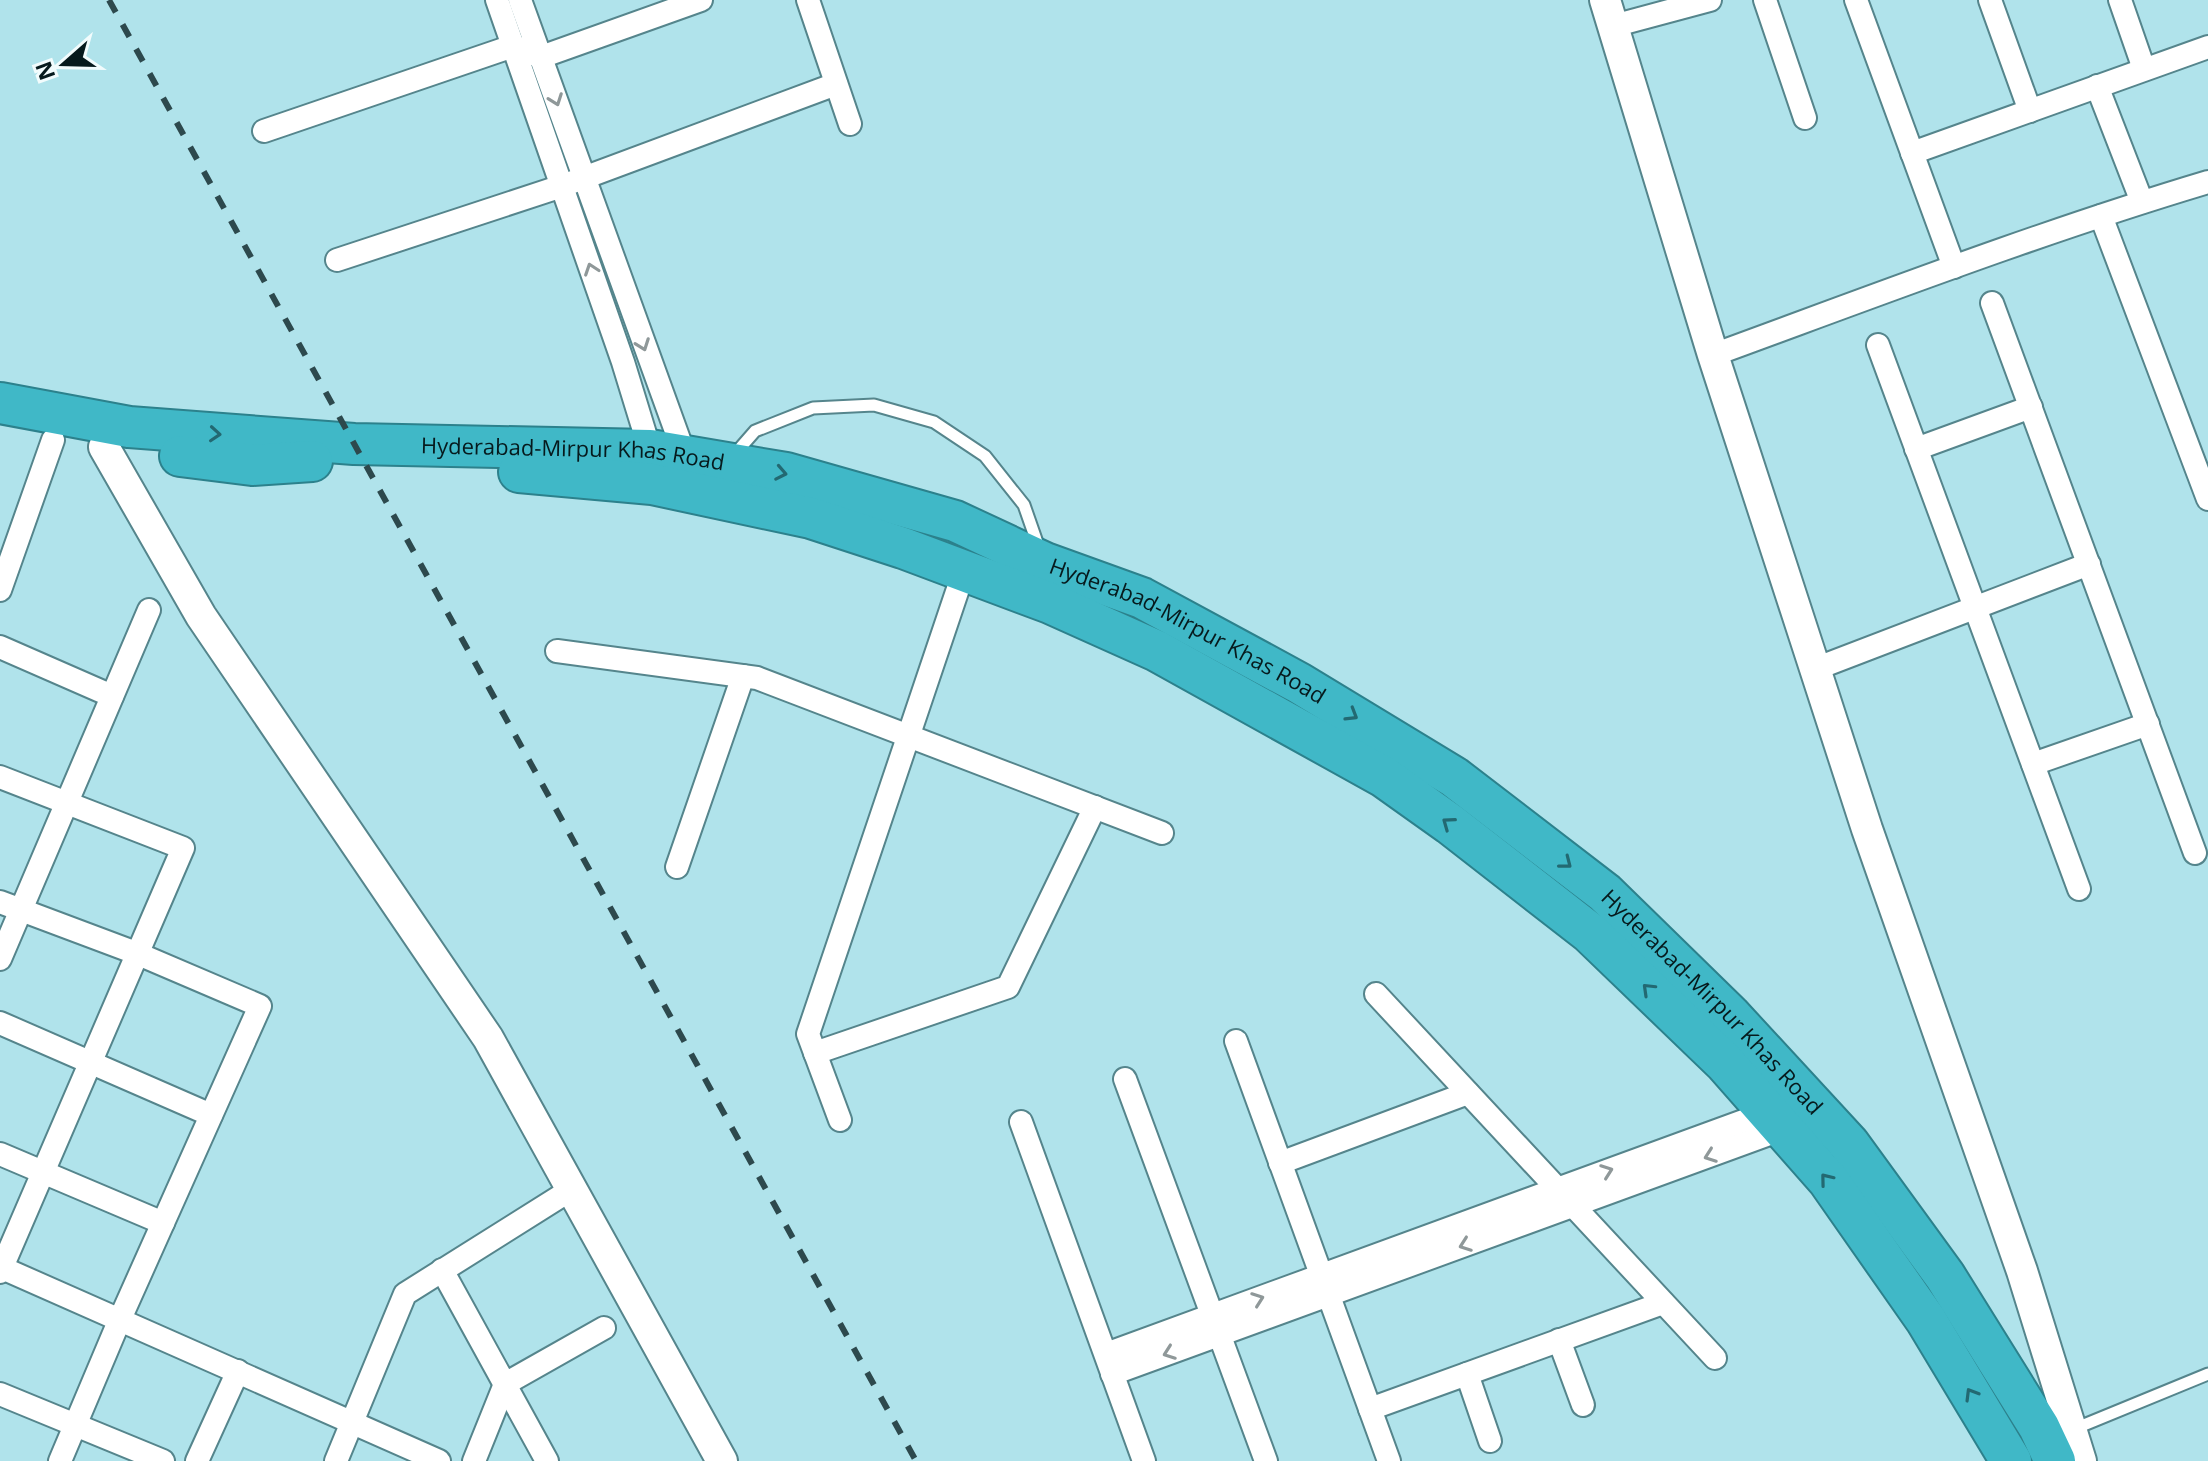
<svg xmlns="http://www.w3.org/2000/svg" width="2208" height="1461" viewBox="0 0 2208 1461" font-family="'Open Sans',sans-serif">
<style>
.lines{fill:none;stroke-linecap:round;stroke-linejoin:round}
.lane-casing{stroke:#55858c;stroke-width:15}
.street-casing{stroke:#55858c;stroke-width:26}
.secondary-casing{stroke:#55858c;stroke-width:34}
.highway-casing{stroke:#2c818c;stroke-width:44}
.lane{stroke:#fff;stroke-width:11}
.street{stroke:#fff;stroke-width:22}
.secondary{stroke:#fff;stroke-width:30}
.highway{stroke:#40b8c7;stroke-width:40}
.rail{stroke:#2d494d;stroke-width:6;stroke-dasharray:14 14;stroke-linecap:butt}
.oneway{stroke:#8f9899}
.oneway2{stroke:#236972}
.labels{text-anchor:middle;stroke-width:7;stroke-linejoin:round;paint-order:stroke}
.street-label{font-size:22px;fill:#061a1d;stroke:#f2fcfd}
</style>
<rect width="100%" height="100%" fill="#b0e3eb"/>
<g class="lines">
<g class="lane-casing">
<g id="lane">
<path d="M734,455L755,431L813,408L874,405L934,422L985,456L1024,505L1039,548"/>
<path d="M2074,1429L2208,1374"/>
</g>
</g>
<g class="street-casing">
<g id="street">
<path d="M497,0L623,362L650,450"/>
<path d="M520,0L685,456"/>
<path d="M808,0L850,124"/>
<path d="M1765,0L1805,118"/>
<path d="M1856,0L1954,267"/>
<path d="M1990,0L2030,111"/>
<path d="M2120,0L2144,69"/>
<path d="M1613,26L1710,0"/>
<path d="M2097,86L2142,202"/>
<path d="M264,131L513,46L541,57L701,0"/>
<path d="M1912,153L2208,47"/>
<path d="M2101,216L2208,499"/>
<path d="M337,260L562,186L836,84"/>
<path d="M1992,303L2195,853"/>
<path d="M1878,345L2079,889"/>
<path d="M1713,355C1877,295 2041,232 2208,182"/>
<path d="M1916,449L2031,407"/>
<path d="M0,590L53,440"/>
<path d="M0,647L112,696"/>
<path d="M557,651L757,678L1162,833"/>
<path d="M1815,669L2089,564"/>
<path d="M2033,764L2148,724"/>
<path d="M0,777L183,848L0,1272"/>
<path d="M677,867L743,676"/>
<path d="M0,902L136,953L260,1006L120,1319L60,1461"/>
<path d="M0,959L149,610"/>
<path d="M1376,994L1715,1358"/>
<path d="M0,1023L211,1115"/>
<path d="M1236,1041L1389,1461"/>
<path d="M815,1053L1008,987L1095,807"/>
<path d="M1125,1079L1266,1461"/>
<path d="M840,1120L808,1034L964,571"/>
<path d="M1021,1122L1144,1461"/>
<path d="M0,1154L163,1223"/>
<path d="M1280,1163L1468,1093"/>
<path d="M0,1267L439,1461"/>
<path d="M442,1270L547,1461"/>
<path d="M1559,1340L1583,1405"/>
<path d="M1106,1354L1768,1112"/>
<path d="M1112,1374L1783,1129"/>
<path d="M1467,1374L1490,1441"/>
<path d="M0,1394L163,1461"/>
<path d="M1370,1409L1663,1303"/>
<path d="M197,1461L238,1371"/>
<path d="M336,1461L405,1294L572,1189"/>
<path d="M474,1461L505,1384L604,1328"/>
</g>
</g>
<g class="secondary-casing">
<g id="secondary">
<path d="M1605,0L1713,355L1808,647L1867,829L2022,1271L2081,1461"/>
<path d="M104,447L201,616L488,1038L722,1461"/>
</g>
</g>
<g class="highway-casing">
<g id="highway">
<path id="s1" d="M0,403L129,427L354,444L650,450L786,473L955,521L1045,563L1142,598L1299,683L1454,777L1605,893L1730,1015L1849,1144L1945,1276L2039,1427L2055,1461"/>
<path d="M180,456L252,465L312,461"/>
<path d="M519,472L652,484L811,518L903,548L1050,603L1157,651L1384,777L1450,824L1590,933L1725,1063L1828,1180L1926,1320L2011,1461"/>
</g>
</g>
<use href="#lane" class="lane"/>
<use href="#street" class="street"/>
<use href="#secondary" class="secondary"/>
<use href="#highway" class="highway"/>
<path class="rail" d="M109,0L916,1461"/>
</g>
<defs><path id="oneway-chevron" d="M-2-3.5L2.5 0L-2 3.5" fill="none" stroke-width="1.6" stroke-linecap="round" stroke-linejoin="round" transform="scale(2)"/></defs>
<g class="oneway">
<use href="#oneway-chevron" transform="translate(556 100) rotate(70)"/>
<use href="#oneway-chevron" transform="translate(591 269) rotate(-109)"/>
<use href="#oneway-chevron" transform="translate(643 345) rotate(70)"/>
<use href="#oneway-chevron" transform="translate(1710 1156) rotate(160)"/>
<use href="#oneway-chevron" transform="translate(1607 1171) rotate(-20)"/>
<use href="#oneway-chevron" transform="translate(1465 1245) rotate(160)"/>
<use href="#oneway-chevron" transform="translate(1258 1299) rotate(-20)"/>
<use href="#oneway-chevron" transform="translate(1169 1353) rotate(160)"/>
</g>
<g class="oneway2">
<use href="#oneway-chevron" transform="translate(215 434) rotate(4)"/>
<use href="#oneway-chevron" transform="translate(781 473) rotate(11)"/>
<use href="#oneway-chevron" transform="translate(1352 715) rotate(31)"/>
<use href="#oneway-chevron" transform="translate(1448 823) rotate(-144)"/>
<use href="#oneway-chevron" transform="translate(1566 863) rotate(38)"/>
<use href="#oneway-chevron" transform="translate(1648 989) rotate(-136)"/>
<use href="#oneway-chevron" transform="translate(1826 1179) rotate(-129)"/>
<use href="#oneway-chevron" transform="translate(1971 1394) rotate(-121)"/>
</g>
<g class="labels">
<g class="street-label">
<text dy="8" stroke="none"><textPath href="#s1" startOffset="576">Hyderabad-Mirpur Khas Road</textPath></text>
<text dy="8" stroke="none"><textPath href="#s1" startOffset="1224">Hyderabad-Mirpur Khas Road</textPath></text>
<text dy="8" stroke="none"><textPath href="#s1" startOffset="1872">Hyderabad-Mirpur Khas Road</textPath></text>
</g>
</g>
<g transform="translate(64 64) rotate(250)" stroke="#f2fcfd" stroke-width="6" paint-order="stroke">
<path d="M0-6L14 30L0 20L-14 30Z" fill="#061a1d"/>
<text y="-12" font-size="22" font-weight="bold" text-anchor="middle" fill="#061a1d">N</text>
</g>
</svg>
